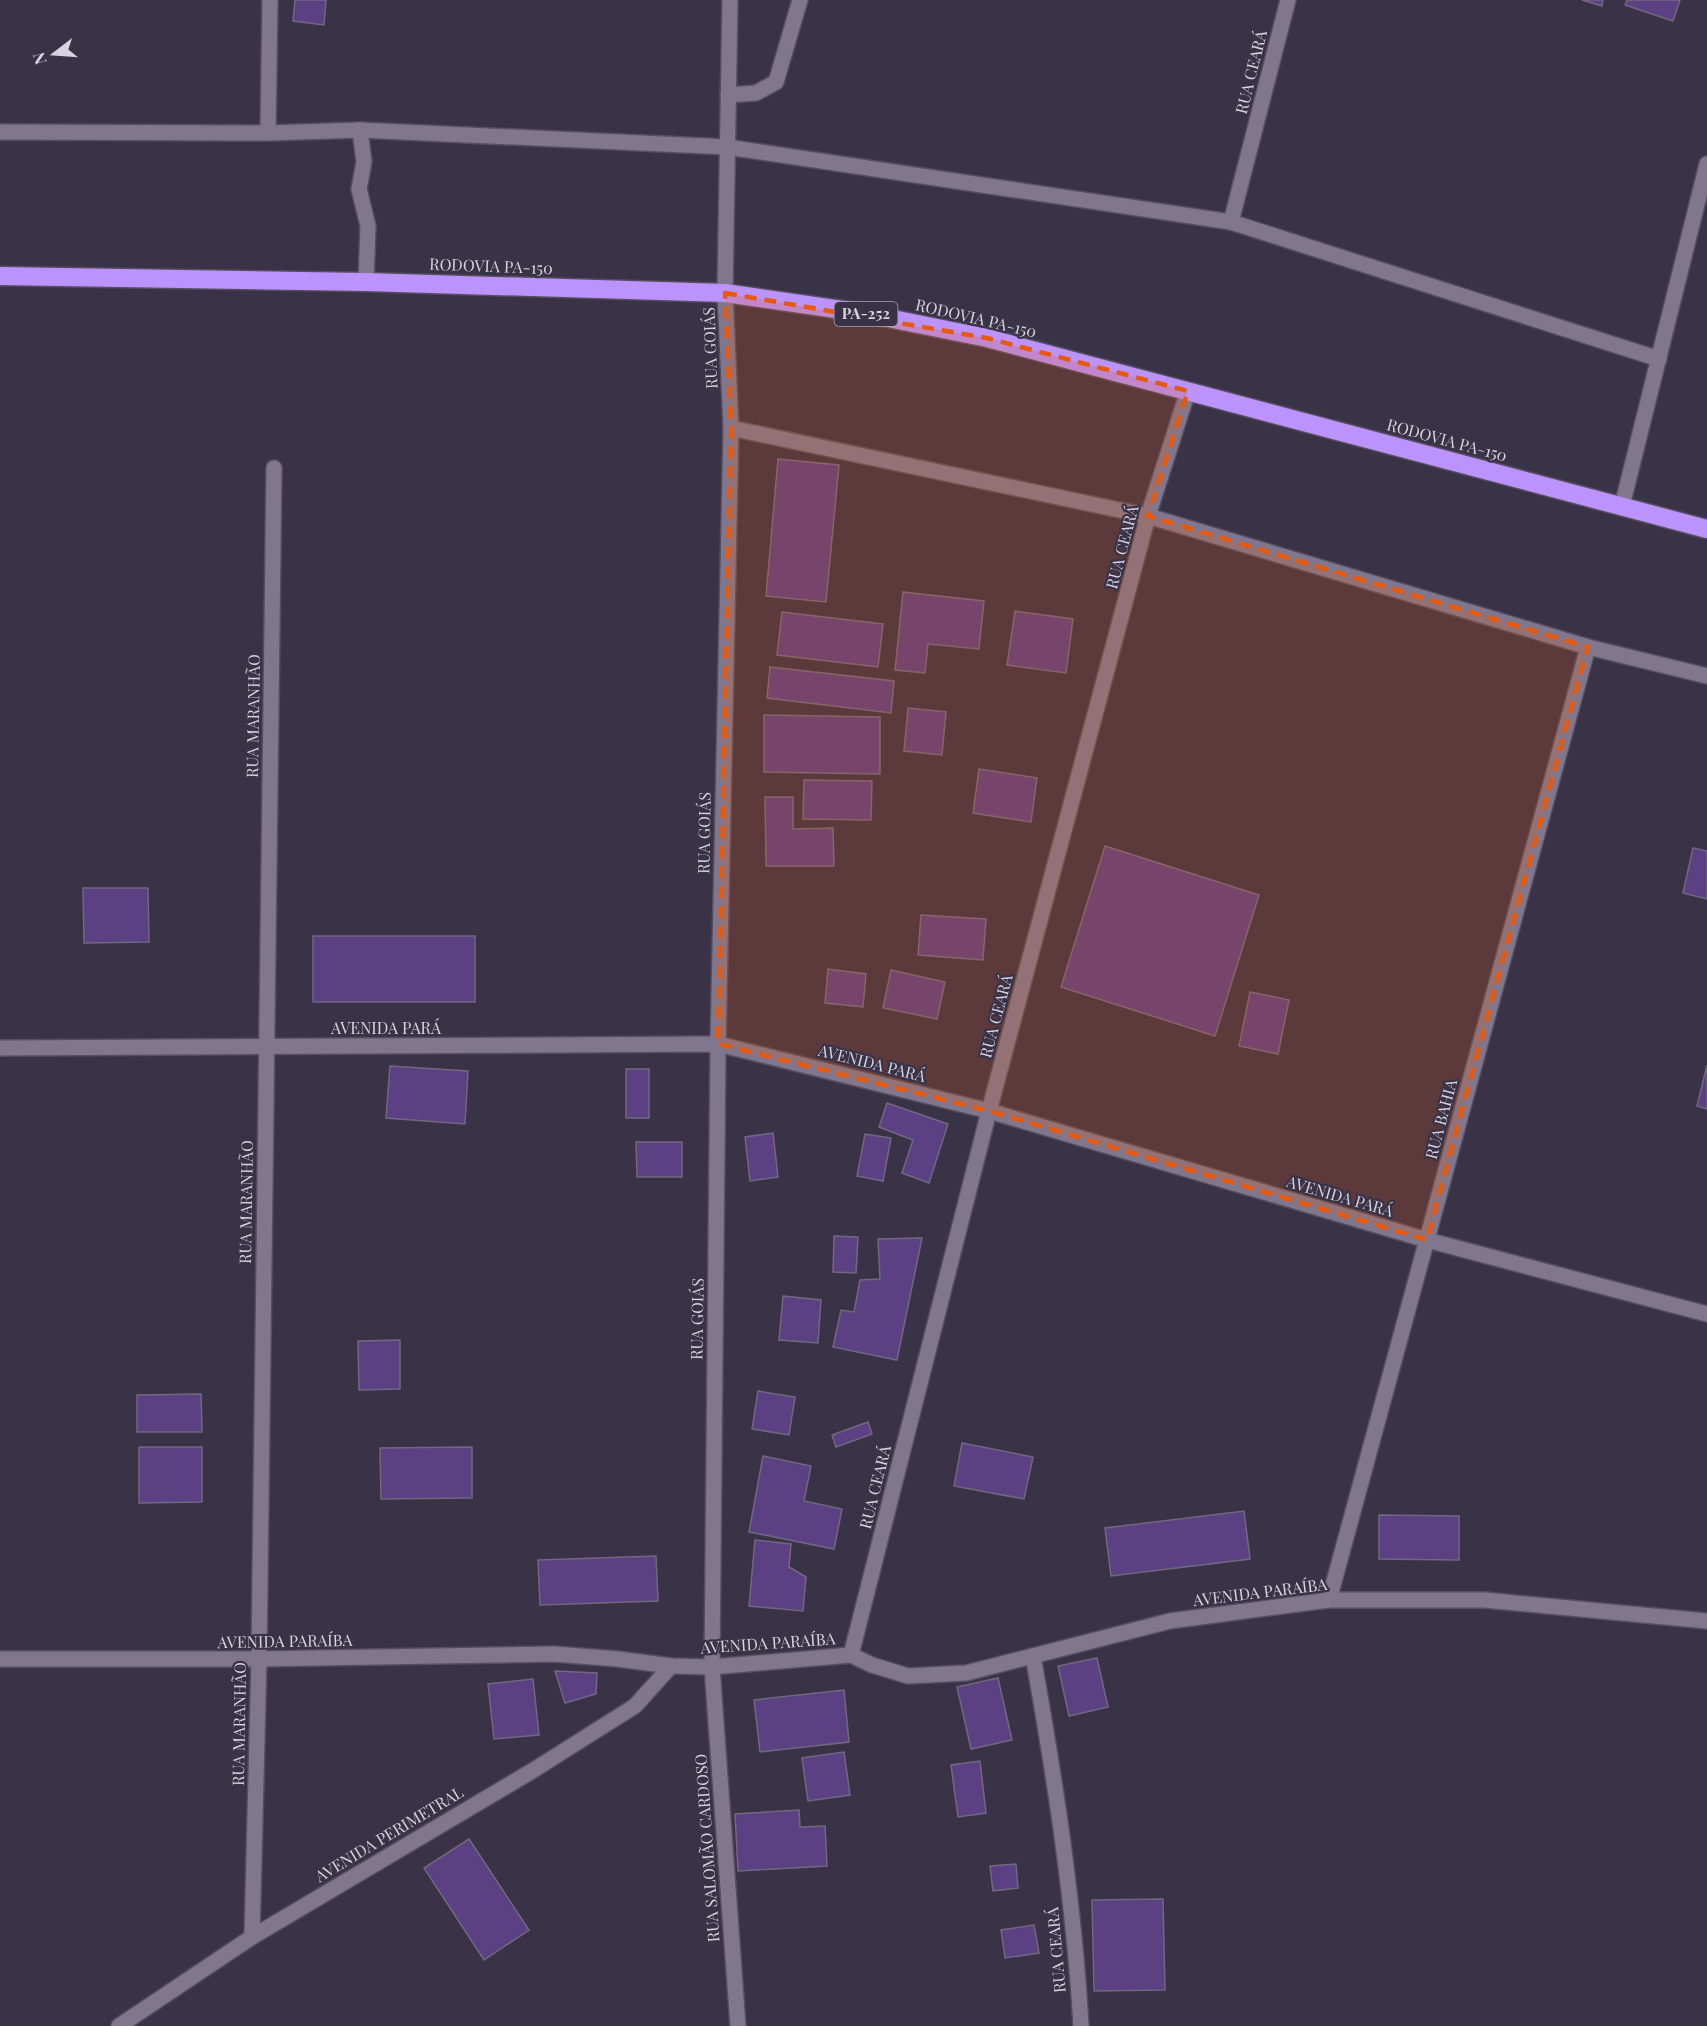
<svg xmlns="http://www.w3.org/2000/svg" width="1707" height="2026" viewBox="0 0 1707 2026" font-family="'Playfair Display',serif">
<style>
.building{fill:#5c4084;stroke:#70687f;stroke-width:1.5}
.lines{fill:none;stroke-linecap:round;stroke-linejoin:round}
.street-casing{stroke:#554e5f;stroke-width:18}
.secondary-casing{stroke:#554e5f;stroke-width:18}
.highway-casing{stroke:#554e5f;stroke-width:21}
.street{stroke:#80778f;stroke-width:15}
.secondary{stroke:#80778f;stroke-width:15}
.highway{stroke:#bc92fc;stroke-width:18}
.marked{fill:#e8590c;fill-opacity:0.2;stroke:#e8590c;stroke-width:4.5;stroke-dasharray:12 8;stroke-linejoin:round}
.labels{text-anchor:middle;stroke-width:4.5;stroke-linejoin:round;paint-order:stroke}
.shield{fill:#3a3348;stroke:#a9a3b2;stroke-width:1.5}
.shield-label{font-size:15px;font-weight:bold;fill:#d8d3e0}
.street-label{font-size:16px;fill:#d8d3e0;stroke:#3a3348}
</style>
<rect width="100%" height="100%" fill="#3a3348"/>
<g class="building">
<path d="M295,0H326L324,25L293,21Z"/>
<path d="M1582,0H1603L1602,6Z"/>
<path d="M1627,0H1680L1673,21L1625,5Z"/>
<path d="M778,459L839,465L826,602L766,596Z"/>
<path d="M903,592L984,601L979,649L928,644L925,673L895,670Z"/>
<path d="M1015,611L1073,619L1066,673L1007,665Z"/>
<path d="M782,612L883,624L878,667L777,655Z"/>
<path d="M770,667L894,681L891,713L767,698Z"/>
<path d="M908,708L946,712L942,755L904,751Z"/>
<path d="M764,715L880,717V774L764,772Z"/>
<path d="M979,769L1037,778L1031,822L973,813Z"/>
<path d="M804,780L872,781L871,820L803,819Z"/>
<path d="M765,797H793V829L833,828L834,866H766Z"/>
<path d="M1105,846L1259,895L1215,1036L1061,987Z"/>
<path d="M1693,848L1707,851V899L1683,893Z"/>
<path d="M83,888H148L149,942L84,943Z"/>
<path d="M921,915L986,919L983,960L918,955Z"/>
<rect x="313" y="936" width="162" height="66"/>
<path d="M828,969L866,974L863,1007L825,1003Z"/>
<path d="M891,970L945,982L937,1019L883,1008Z"/>
<path d="M1250,992L1289,1000L1278,1054L1239,1046Z"/>
<path d="M1707,1065V1109L1697,1106Z"/>
<path d="M390,1066L468,1071L465,1124L386,1118Z"/>
<rect x="626" y="1069" width="23" height="49"/>
<path d="M887,1103L948,1124L929,1183L902,1173L913,1140L879,1127Z"/>
<path d="M773,1133L778,1177L750,1181L745,1137Z"/>
<path d="M865,1134L891,1138L883,1181L857,1176Z"/>
<path d="M636,1142H682V1177H637Z"/>
<path d="M834,1236L858,1237L856,1273L833,1272Z"/>
<path d="M922,1238L897,1360L833,1347L841,1310L854,1312L860,1280L880,1279L878,1239Z"/>
<path d="M783,1296L821,1300L818,1343L779,1340Z"/>
<path d="M400,1340V1389L359,1390L358,1341Z"/>
<path d="M758,1391L795,1397L789,1435L752,1429Z"/>
<path d="M201,1394L202,1432H137V1395Z"/>
<path d="M868,1422L872,1434L836,1447L832,1435Z"/>
<path d="M962,1443L1033,1457L1024,1499L954,1486Z"/>
<path d="M139,1447H202V1502L139,1503Z"/>
<path d="M472,1447V1498L381,1499L380,1448Z"/>
<path d="M763,1456L811,1466L804,1501L842,1509L834,1549L749,1532Z"/>
<path d="M1244,1511L1250,1559L1111,1576L1105,1528Z"/>
<path d="M1379,1515L1459,1516V1560L1379,1559Z"/>
<path d="M755,1540L791,1544L789,1567L806,1577L803,1611L749,1606Z"/>
<path d="M656,1556L658,1601L540,1605L538,1560Z"/>
<path d="M1097,1658L1108,1707L1069,1716L1058,1666Z"/>
<path d="M555,1671L597,1673L596,1694L565,1703Z"/>
<path d="M998,1678L1012,1740L971,1749L957,1687Z"/>
<path d="M533,1679L539,1735L494,1739L488,1684Z"/>
<path d="M844,1690L849,1742L760,1752L754,1700Z"/>
<path d="M844,1752L850,1795L808,1801L802,1758Z"/>
<path d="M980,1761L986,1813L958,1817L951,1765Z"/>
<path d="M799,1810L800,1827L825,1826L827,1866L738,1871L735,1814Z"/>
<path d="M469,1839L529,1930L484,1960L424,1868Z"/>
<path d="M1016,1864L1018,1888L993,1891L990,1866Z"/>
<path d="M1163,1899L1165,1990L1094,1991L1092,1900Z"/>
<path d="M1034,1925L1039,1953L1005,1958L1001,1930Z"/>
</g>
<g class="lines">
<g class="street-casing">
<g id="street">
<path d="M728,95L756,93L776,82L800,0"/>
<path d="M360,130L364,162L359,189L368,226L366,282"/>
<path d="M0,132L268,133L360,130L727,147L1231,222L1659,359"/>
<path d="M268,133L270,0"/>
<path d="M1231,222L1288,0"/>
<path d="M725,293L730,0"/>
<path d="M731,428L1148,516L1588,647L1707,676"/>
<path d="M1622,506L1707,164"/>
<path d="M0,1048L718,1044L989,1111L1427,1240L1707,1314"/>
<path d="M1329,1600L1588,647"/>
<path d="M851,1655L989,1111L1148,516L1188,391"/>
<path d="M1033,1656C1055,1779 1074,1902 1081,2026"/>
<path d="M0,1659H259L554,1654L618,1659L671,1666L712,1667L851,1655L872,1665L908,1676L966,1673L1170,1621L1329,1600H1484L1707,1621"/>
<path d="M252,1937L259,1659L274,468"/>
<path d="M119,2026L252,1937L532,1771L635,1706L671,1666"/>
</g>
</g>
<g class="secondary-casing">
<path id="secondary" d="M725,293L731,428L718,1044L712,1667L738,2026"/>
</g>
<g class="highway-casing">
<path id="highway" d="M0,276L366,282L725,293L863,313L987,338L1707,529"/>
</g>
<use href="#street" class="street"/>
<use href="#secondary" class="secondary"/>
<use href="#highway" class="highway"/>
</g>
<path class="marked" d="M725,293L987,338L1188,391L1148,516L1588,647L1427,1240L989,1111L718,1044L731,428Z"/>
<g class="labels">
<rect class="shield" x="834.5" y="302" width="63" height="24" rx="4.5"/>
<g class="shield-label">
<text x="866" y="319">PA-252</text>
</g>
<g class="street-label">
<text transform="translate(1251 72) rotate(-76)" y="6">RUA CEARÁ</text>
<text transform="translate(491 266) rotate(2)" y="6">RODOVIA PA-150</text>
<text transform="translate(976 318) rotate(13)" y="6">RODOVIA PA-150</text>
<text transform="translate(710 348) rotate(-92)" y="6">RUA GOIÁS</text>
<text transform="translate(1447 440) rotate(15)" y="6">RODOVIA PA-150</text>
<text transform="translate(1122 547) rotate(-75)" y="6">RUA CEARÁ</text>
<text transform="translate(253 716) rotate(-89)" y="6">RUA MARANHÃO</text>
<text transform="translate(704 833) rotate(-89)" y="6">RUA GOIÁS</text>
<text transform="translate(996 1016) rotate(-75)" y="6">RUA CEARÁ</text>
<text x="386" y="1034">AVENIDA PARÁ</text>
<text transform="translate(872 1063) rotate(14)" y="6">AVENIDA PARÁ</text>
<text transform="translate(1441 1119) rotate(-75)" y="6">RUA BAHIA</text>
<text transform="translate(1340 1196) rotate(16)" y="6">AVENIDA PARÁ</text>
<text transform="translate(246 1202) rotate(-89)" y="6">RUA MARANHÃO</text>
<text transform="translate(697 1319) rotate(-89)" y="6">RUA GOIÁS</text>
<text transform="translate(875 1487) rotate(-76)" y="6">RUA CEARÁ</text>
<text transform="translate(1260 1592) rotate(-7)" y="6">AVENIDA PARAÍBA</text>
<text transform="translate(285 1641) rotate(-1)" y="6">AVENIDA PARAÍBA</text>
<text transform="translate(768 1643) rotate(-4)" y="6">AVENIDA PARAÍBA</text>
<text transform="translate(239 1724) rotate(-89)" y="6">RUA MARANHÃO</text>
<text transform="translate(389 1834) rotate(-31)" y="6">AVENIDA PERIMETRAL</text>
<text transform="translate(707 1848) rotate(-94)" y="6">RUA SALOMÃO CARDOSO</text>
<text transform="translate(1056 1950) rotate(-95)" y="6">RUA CEARÁ</text>
</g>
</g>
<g transform="translate(54 54) rotate(253)" stroke="#3a3348" stroke-width="4.5" paint-order="stroke">
<path d="M0-4.5L10 22L0 15L-10 22Z" fill="#d8d3e0"/>
<text y="-9" font-size="16" font-weight="bold" text-anchor="middle" fill="#d8d3e0">N</text>
</g>
</svg>
